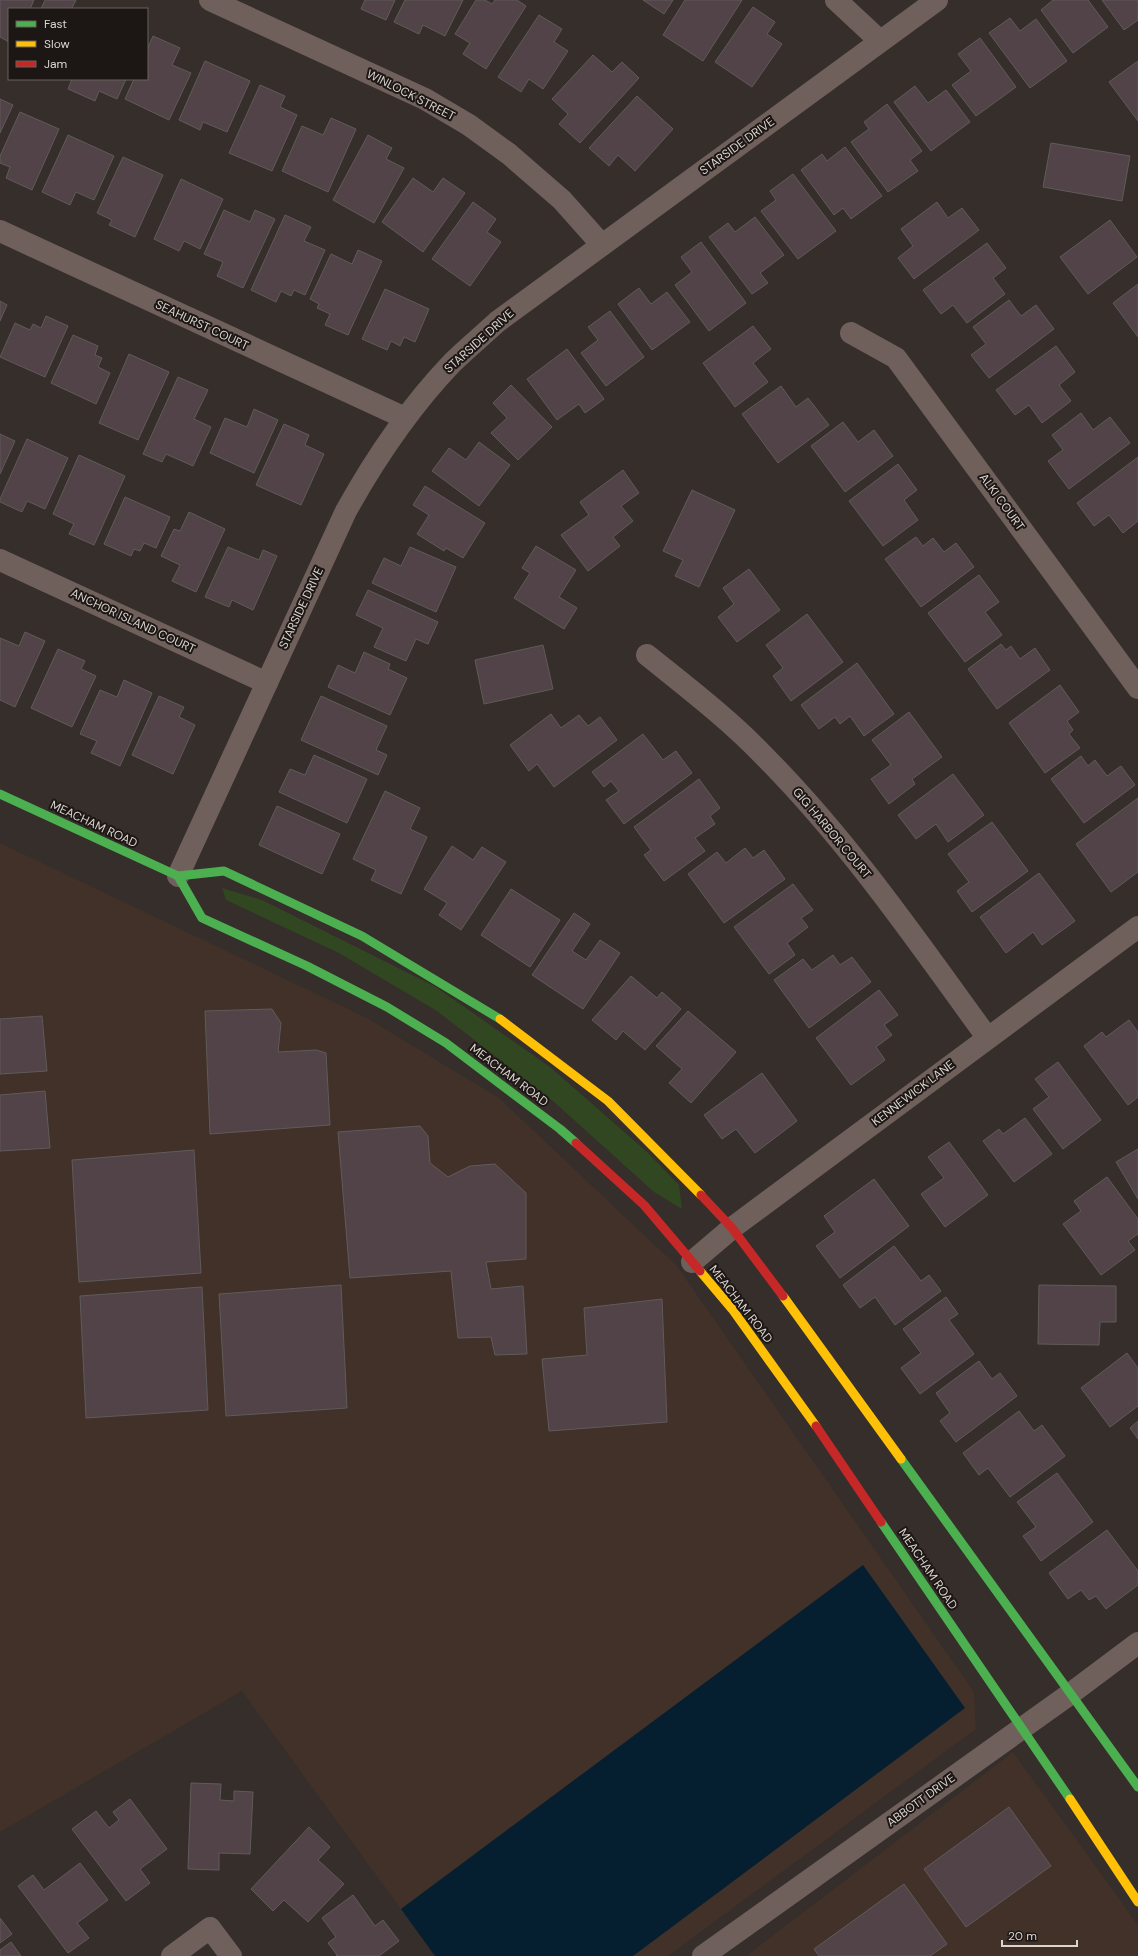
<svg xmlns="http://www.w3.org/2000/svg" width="1138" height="1956" viewBox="0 0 1138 1956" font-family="'DM Sans',sans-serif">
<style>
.built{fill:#413128}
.green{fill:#304721}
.water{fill:#051f30}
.building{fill:#514347;stroke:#605b5a}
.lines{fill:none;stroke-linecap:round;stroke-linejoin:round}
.street{stroke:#70605c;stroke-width:22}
.fast{stroke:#4caf50;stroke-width:9}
.slow{stroke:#ffc107;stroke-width:9}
.jam{stroke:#c62828;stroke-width:9}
.labels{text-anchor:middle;stroke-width:4;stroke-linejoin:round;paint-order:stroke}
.street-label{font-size:12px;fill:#dbd4d0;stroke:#1c1714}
</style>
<rect width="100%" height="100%" fill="#352e2b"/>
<g class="built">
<path d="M0,843L367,1018L499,1098L677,1266L974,1692L976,1729L668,1956H435L242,1691L0,1832Z"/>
<path d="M1013,1752L1138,1925V1956H746Z"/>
</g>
<path class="green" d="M222,888L262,900L436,987L550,1067L647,1152L679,1185L682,1209L654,1192L553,1101L437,1011L339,953L226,900Z"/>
<path class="water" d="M863,1565L965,1708L633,1956H435L401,1909Z"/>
<g class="building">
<path d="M0,0H34L30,9H9V42L0,37Z"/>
<path d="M45,0H76L72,8L74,9H41Z"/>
<path d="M365,0H395L386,20L361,9Z"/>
<path d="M405,0H463L445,36L423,25L419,34L394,22Z"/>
<path d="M476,0H485L492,4L495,0H517L526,6L486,69L463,54L470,43L455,34Z"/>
<path d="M643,0H673L664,14Z"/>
<path d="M685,0H742L703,61L663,35Z"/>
<path d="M1053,0H1088L1108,27L1073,53L1041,10Z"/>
<path d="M1102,0H1138V20L1124,30Z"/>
<path d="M753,7L775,22L767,34L782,44L752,87L715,62Z"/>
<path d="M539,15L562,29L554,42L568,51L543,89L529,79L521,92L498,77Z"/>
<path d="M1010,18L1020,31L1036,19L1067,61L1030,88L989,33Z"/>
<path d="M153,36L180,48L172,65L191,73L169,120L125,99L134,79H147V50Z"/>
<path d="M980,38L1016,87L976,116L952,85L971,71L958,54Z"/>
<path d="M593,55L612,72L622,62L639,78L580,143L559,124L568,114L552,99Z"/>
<path d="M205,61L250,81L227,132L203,122L200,130L179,120Z"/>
<path d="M1138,61V121L1109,82Z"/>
<path d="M72,79H126L117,99L99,91L95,101L68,89Z"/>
<path d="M260,85L285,96L280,107L297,115L272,171L229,153Z"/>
<path d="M915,86L928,103L946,90L970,122L931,151L894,102Z"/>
<path d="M637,96L673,129L635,171L618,155L609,166L589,148Z"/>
<path d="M0,99L13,105L0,133Z"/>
<path d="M887,104L922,151L910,160L918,171L888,192L851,142L869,129L864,122Z"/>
<path d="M20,112L59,129L32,190L6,178L10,167L0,163V156Z"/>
<path d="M331,118L356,129L328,192L282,171L302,126L323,135Z"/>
<path d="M68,135L114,156L94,200L76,192L70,205L42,192Z"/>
<path d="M368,135L392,148L386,159L404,168L374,223L333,200Z"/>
<path d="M1051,143L1130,156L1122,201L1043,187Z"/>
<path d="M845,147L882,196L851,219L843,208L834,215L801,170L822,154L827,161Z"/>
<path d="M123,157L163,175L135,237L109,225L112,220L97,213Z"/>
<path d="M793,174L836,231L798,259L761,211L776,200L770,191Z"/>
<path d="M413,178L433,192L443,178L465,193L423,252L382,222Z"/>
<path d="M181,179L223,199L200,249L184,241L179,251L154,239Z"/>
<path d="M473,202L496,219L487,232L501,242L470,286L432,259Z"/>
<path d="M937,202L948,218L962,208L979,230L914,279L898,258L913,246L901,229Z"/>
<path d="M224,210L250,222L255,210L275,219L243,288L217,276L223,262L204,254Z"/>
<path d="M285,215L311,227L304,241L325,250L305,295L294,290L291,296L281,291L276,302L251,290Z"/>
<path d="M755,217L784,255L760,273L768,283L752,294L709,237L728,223L735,232Z"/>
<path d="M1110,220L1137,257L1088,294L1060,257Z"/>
<path d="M701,242L746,303L709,331L675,285L692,272L681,257Z"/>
<path d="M987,243L1006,268L993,278L1005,294L967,323L953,305L941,314L923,290Z"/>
<path d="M358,250L382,261L348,335L325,325L330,314L317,308L319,304L310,299L331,254L352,264Z"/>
<path d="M1138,284V337L1113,303Z"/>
<path d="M639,288L651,304L667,292L690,322L652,350L618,304Z"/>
<path d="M385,289L429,309L415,342L404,337L400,346L391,341L387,350L362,339Z"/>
<path d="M1009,300L1021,316L1036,305L1054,329L989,378L971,355L986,344L973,327Z"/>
<path d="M0,301L7,305L0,321Z"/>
<path d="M610,311L644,357L606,386L581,353L598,340L588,327Z"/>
<path d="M46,316L68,326L45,377L0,357L15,323L30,330L33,324L41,328Z"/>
<path d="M753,326L771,349L753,363L768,382L735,407L703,363Z"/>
<path d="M73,335L98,346L95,355L102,358L98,367L110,373L96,404L51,383Z"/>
<path d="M1056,346L1075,372L1059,385L1071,401L1042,423L1029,405L1015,415L996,390Z"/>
<path d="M567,349L604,399L585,413L579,404L557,420L527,379Z"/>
<path d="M129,354L169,372L138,440L99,423Z"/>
<path d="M178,377L208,390L194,419L211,427L193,466L166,454L162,462L143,454Z"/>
<path d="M511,385L552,427L518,460L491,433L507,418L493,403Z"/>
<path d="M781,386L796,407L808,398L829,425L778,463L742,414Z"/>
<path d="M254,409L278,420L254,473L210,453L225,418L247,427Z"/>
<path d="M1081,413L1093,430L1110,417L1130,443L1069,489L1048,461L1063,450L1052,435Z"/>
<path d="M843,422L858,442L874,430L893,456L845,492L811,446Z"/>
<path d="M284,424L309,435L305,445L324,454L301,505L256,485Z"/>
<path d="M0,434L15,441L0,474Z"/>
<path d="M27,439L68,458L45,509L27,501L22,512L0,502V499Z"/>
<path d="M479,442L510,465L479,506L432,471L449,448L466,460Z"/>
<path d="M79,455L125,476L94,545L69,534L74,524L53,514Z"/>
<path d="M1138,457V521L1123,533L1109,515L1094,526L1077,503Z"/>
<path d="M898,464L917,490L904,500L918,520L883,546L849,501Z"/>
<path d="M623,470L639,493L621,506L633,521L613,537L620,546L588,571L561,535L589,515L580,502Z"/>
<path d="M425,486L485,523L463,558L446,548L444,551L417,534L429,515L413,505Z"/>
<path d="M692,490L735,510L699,587L675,576L683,560L663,551Z"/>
<path d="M125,497L170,517L156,548L144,543L140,551L134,549L131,556L104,544Z"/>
<path d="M189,512L225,529L196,592L172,581L180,565L161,556L174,529L180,531Z"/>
<path d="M916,537L923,546L933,538L944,552L956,543L974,567L921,607L885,559Z"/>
<path d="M536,546L576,570L559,597L577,608L564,629L514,598L530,573L522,568Z"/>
<path d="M228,547L259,560L263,550L277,556L253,610L232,600L229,607L205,597Z"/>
<path d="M410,547L456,567L436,612L372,583L384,558L401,566Z"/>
<path d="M749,569L780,610L737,642L718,617L734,604L723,588Z"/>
<path d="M979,575L999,602L985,612L1002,635L965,662L928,613Z"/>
<path d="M368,590L438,622L428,644L416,639L406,661L374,647L383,628L356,615Z"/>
<path d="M807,614L843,662L791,701L773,676L783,668L766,645Z"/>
<path d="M25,632L45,641L15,707L0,700V638L19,646Z"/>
<path d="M1001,644L1006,650L1011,646L1020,659L1035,648L1050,670L997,709L968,669Z"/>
<path d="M543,645L553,689L484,704L475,660Z"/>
<path d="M58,649L85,661L81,669L96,676L72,727L31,708Z"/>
<path d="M364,652L390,664L388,669L407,678L390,715L328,687L338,665L355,673Z"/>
<path d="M857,663L894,714L864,736L850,716L840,724L835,717L819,729L801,705Z"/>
<path d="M124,680L152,693L120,766L91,753L97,741L80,734L100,690L117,697Z"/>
<path d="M1060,685L1079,712L1067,721L1073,730L1069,734L1080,748L1045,773L1009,723Z"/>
<path d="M159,696L184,707L179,717L195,725L173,774L132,755Z"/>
<path d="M321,696L387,726L376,750L387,755L378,775L301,740Z"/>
<path d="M909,712L942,757L912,779L915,784L889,804L871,779L891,765L872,740Z"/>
<path d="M551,714L561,728L579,715L588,726L600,717L617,740L554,787L537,764L529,771L510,745Z"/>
<path d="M643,734L663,760L676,751L692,773L624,824L606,800L619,791L611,781L604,787L592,772Z"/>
<path d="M314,755L367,779L347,823L279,792L290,769L305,775Z"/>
<path d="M1081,756L1088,766L1095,760L1107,776L1121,766L1135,785L1084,823L1051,779Z"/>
<path d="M953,774L984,815L948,842L936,824L916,839L898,815Z"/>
<path d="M699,779L720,808L710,816L715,824L695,838L705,851L664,881L644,855L651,850L634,827Z"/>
<path d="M385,791L420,808L410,829L427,837L401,894L371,880L376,870L353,859Z"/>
<path d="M1138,798V872L1111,892L1076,844Z"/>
<path d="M277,806L340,834L322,874L259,845Z"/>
<path d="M992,822L1028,871L972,912L957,891L969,882L948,854Z"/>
<path d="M452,846L473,860L482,847L506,862L461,930L439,915L447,903L424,889Z"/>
<path d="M745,848L753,858L764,850L785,879L724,923L688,874L717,852L726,863Z"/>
<path d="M1039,873L1075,921L1042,945L1033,932L1006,953L980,917Z"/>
<path d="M793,884L813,910L801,918L808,927L787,943L795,955L769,974L734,927Z"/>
<path d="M511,889L560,920L530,967L481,935Z"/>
<path d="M574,913L590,924L572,951L586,960L600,940L620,953L583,1009L532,975Z"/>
<path d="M833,955L840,965L852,957L871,982L809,1028L774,980L803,959L812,970Z"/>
<path d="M631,976L657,998L662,992L681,1009L645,1050L623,1031L616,1040L592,1020Z"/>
<path d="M879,990L898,1015L884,1025L892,1035L876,1047L885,1060L851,1085L816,1038Z"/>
<path d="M272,1009L281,1023L278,1052L316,1050L326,1053L330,1125L210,1134L205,1011Z"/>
<path d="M688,1011L736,1052L691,1103L669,1083L682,1069L656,1046Z"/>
<path d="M42,1016L47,1071L0,1074V1019Z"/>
<path d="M1129,1020L1138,1032V1097L1128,1105L1084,1046L1102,1032L1106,1037Z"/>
<path d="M1058,1062L1101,1120L1063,1149L1033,1109L1049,1097L1035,1079Z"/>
<path d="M762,1073L797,1121L755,1153L736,1129L722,1139L704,1115Z"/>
<path d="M45,1091L50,1148L0,1151V1095Z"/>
<path d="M1025,1118L1052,1154L1014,1182L983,1141L999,1129L1003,1134Z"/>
<path d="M420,1126L428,1136L430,1163L448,1177L470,1166L495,1164L526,1193V1259L486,1262L491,1289L523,1286L527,1354L495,1355L491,1337L458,1338L451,1271L350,1278L338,1132Z"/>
<path d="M949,1142L988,1195L945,1227L921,1194L944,1178L928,1157Z"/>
<path d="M1138,1149V1199L1116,1162Z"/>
<path d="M194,1150L201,1273L79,1282L72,1160Z"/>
<path d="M1107,1177L1138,1219V1234L1128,1241L1135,1250L1101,1275L1063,1224L1081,1211L1074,1201Z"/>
<path d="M874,1179L909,1226L840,1278L816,1246L835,1232L824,1216Z"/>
<path d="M894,1246L921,1281L929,1275L941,1291L895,1325L875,1297L860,1308L843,1285Z"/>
<path d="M341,1285L347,1408L226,1416L219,1294Z"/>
<path d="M1039,1285L1116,1286V1322H1100L1099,1345L1038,1344Z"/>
<path d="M202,1287L208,1410L86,1418L80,1296Z"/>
<path d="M946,1297L958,1314L949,1320L974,1354L920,1394L901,1368L921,1353L903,1329Z"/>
<path d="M662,1299L667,1422L549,1431L542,1359L587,1355L584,1308Z"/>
<path d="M1127,1353L1138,1368V1406L1110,1427L1081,1388Z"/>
<path d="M979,1361L992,1379L1000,1373L1017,1396L956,1442L940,1421L950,1413L936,1393Z"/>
<path d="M1019,1411L1034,1431L1042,1425L1065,1456L1010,1497L988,1468L979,1475L963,1453Z"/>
<path d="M1138,1421V1439L1130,1428Z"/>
<path d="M1057,1473L1093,1522L1041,1561L1023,1536L1036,1527L1017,1502Z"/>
<path d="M1107,1530L1138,1571V1585L1106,1609L1096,1596L1089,1600L1081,1590L1068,1599L1049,1573Z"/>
<path d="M191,1783L221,1784L220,1800L234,1801V1791L253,1792L250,1854L219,1853V1870L188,1869Z"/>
<path d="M130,1799L167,1849L140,1869L150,1883L126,1901L72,1829L96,1811L109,1828L119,1820L113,1812Z"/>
<path d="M1009,1807L1051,1866L966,1927L924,1869Z"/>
<path d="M309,1827L330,1847L318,1860L344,1884L308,1922L284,1900L273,1911L251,1889Z"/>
<path d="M80,1863L108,1900L77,1923L89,1938L68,1953L18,1886L33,1875L44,1890Z"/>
<path d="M904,1884L947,1944L930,1956H819L814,1949Z"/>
<path d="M353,1895L375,1926L383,1920L399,1941L379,1956H336L337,1955L328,1943L336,1937L322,1918Z"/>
<path d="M0,1918L12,1934L0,1943Z"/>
<path d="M11,1942L21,1956H0V1950Z"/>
</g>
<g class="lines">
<g class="street">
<path d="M210,0L425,99L469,125L509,154L562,200L602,245"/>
<path d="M836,0L880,41"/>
<path d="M0,231L405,418"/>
<path d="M851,333L896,358L1138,688"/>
<path d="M0,560L267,683"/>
<path d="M647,655C688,688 730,720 766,758C850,843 917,941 987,1037"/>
<path d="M178,876L346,511C376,457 409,408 452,363C466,349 482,336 497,322L937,0"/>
<path d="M692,1262L732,1228L1138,927"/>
<path d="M172,1956L210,1928L231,1956"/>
<path d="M703,1956L1070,1694L1138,1643"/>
</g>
<g class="fast">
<path d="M0,794L178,876L224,871L362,936L500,1019"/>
<path d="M178,876L202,918L307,966L387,1007L446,1043L560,1129L576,1143"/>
<path d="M901,1459L1138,1787"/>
<path d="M881,1522L1070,1799"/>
</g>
<g class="slow">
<path d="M500,1019L608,1101L701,1195"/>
<path d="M700,1271L732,1309L816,1426"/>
<path d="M783,1296L901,1459"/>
<path d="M1070,1799L1138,1902"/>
</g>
<g class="jam">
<path d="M576,1143L644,1205L700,1271"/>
<path d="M701,1195L732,1228L783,1296"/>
<path d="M816,1426L881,1522"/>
</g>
</g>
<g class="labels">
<g class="street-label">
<text transform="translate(411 95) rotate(27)" y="4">WINLOCK STREET</text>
<text transform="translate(737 146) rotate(-36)" y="4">STARSIDE DRIVE</text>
<text transform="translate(202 325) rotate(25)" y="4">SEAHURST COURT</text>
<text transform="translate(479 341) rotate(-42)" y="4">STARSIDE DRIVE</text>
<text transform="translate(1002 502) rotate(54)" y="4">ALKI COURT</text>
<text transform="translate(301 608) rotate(-65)" y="4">STARSIDE DRIVE</text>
<text transform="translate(133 621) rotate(25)" y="4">ANCHOR ISLAND COURT</text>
<text transform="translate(94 824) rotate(25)" y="4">MEACHAM ROAD</text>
<text transform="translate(832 833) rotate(50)" y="4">GIG HARBOR COURT</text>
<text transform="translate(509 1075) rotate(37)" y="4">MEACHAM ROAD</text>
<text transform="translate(913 1093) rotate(-37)" y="4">KENNEWICK LANE</text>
<text transform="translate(741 1304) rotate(52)" y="4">MEACHAM ROAD</text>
<text transform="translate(928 1569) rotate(56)" y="4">MEACHAM ROAD</text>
<text transform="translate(921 1800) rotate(-36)" y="4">ABBOTT DRIVE</text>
</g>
</g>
<rect x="8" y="8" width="140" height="72" fill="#1c1714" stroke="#68635f"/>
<rect x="16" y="21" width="20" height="6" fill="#4caf50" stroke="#68635f"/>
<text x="44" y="28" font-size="12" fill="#dbd4d0">Fast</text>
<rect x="16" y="41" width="20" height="6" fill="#ffc107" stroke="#68635f"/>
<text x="44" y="48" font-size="12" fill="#dbd4d0">Slow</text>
<rect x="16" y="61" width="20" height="6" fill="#c62828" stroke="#68635f"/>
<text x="44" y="68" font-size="12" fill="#dbd4d0">Jam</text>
<path d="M1002 1940v6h75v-6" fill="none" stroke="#dbd4d0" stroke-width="2"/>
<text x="1008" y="1940" font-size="12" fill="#dbd4d0" stroke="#1c1714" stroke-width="3" paint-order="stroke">20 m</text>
</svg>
